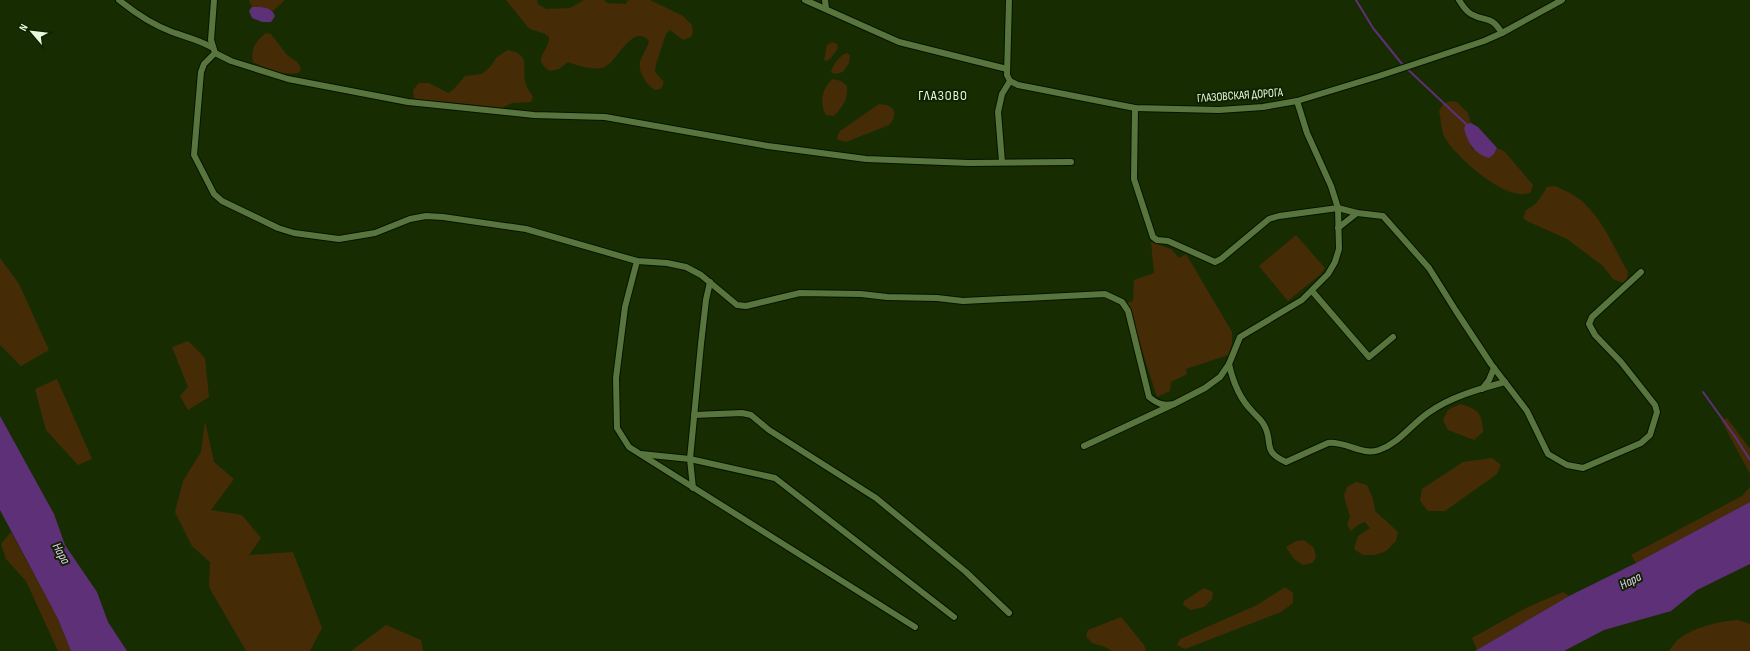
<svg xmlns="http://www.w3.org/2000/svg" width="1750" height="651" viewBox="0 0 1750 651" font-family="'Sofia Sans Condensed',sans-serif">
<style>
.green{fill:#452c06}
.water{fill:#5e3077}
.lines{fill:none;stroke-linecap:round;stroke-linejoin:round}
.stream{stroke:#5e3077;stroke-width:2}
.minor-casing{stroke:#061300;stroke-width:8}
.minor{stroke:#58753e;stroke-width:6}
.labels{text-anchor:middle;stroke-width:4;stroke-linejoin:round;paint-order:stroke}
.street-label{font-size:12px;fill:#e8fadc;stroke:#0f2200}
.water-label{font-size:13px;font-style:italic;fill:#e4cbf4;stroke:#0f2200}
.quarter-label{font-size:14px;letter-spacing:1px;fill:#e8fadc;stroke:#0f2200}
</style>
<rect width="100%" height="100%" fill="#182c02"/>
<g class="green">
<path d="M249,0H285L273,11L264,7H252Z"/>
<path d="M506,0H537L538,4L546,9L570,8L584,0H604L607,3L626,4L628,0H650L683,16L692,25L693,32L691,37L683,40L670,30L666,34L656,64L655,72L664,82L661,89L655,90C647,85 638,73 640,62C642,55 647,49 649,41C633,23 618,60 605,67C595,71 578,66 568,62L559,69L550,71C530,59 550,51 549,37L545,34L530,29L526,25Z"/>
<path d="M266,33L271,34L287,55L297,62L301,68L300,72C286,77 265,69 253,62C250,50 256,40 266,33Z"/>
<path d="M832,42L837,44L838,48L831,58L827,61L824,60L827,45Z"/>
<path d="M508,50C531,55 522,65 525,82C526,87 530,92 533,97L531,102L512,103L502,108L447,102L417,100L414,98L413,90L419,83H429L448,93L453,90L465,76L482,74L490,67L497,57Z"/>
<path d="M847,53L850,55L849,63L843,72L835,74L831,72C833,64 840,55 847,53Z"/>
<path d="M833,79L841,81L847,86C848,100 843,106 834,116L826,115C819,104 822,87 833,79Z"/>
<path d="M1450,101L1457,102L1468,113L1471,123L1466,124L1464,128L1472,149L1494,154L1497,148L1505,152L1533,185L1531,192C1509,205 1456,157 1445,138C1441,131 1441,119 1439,111L1443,104Z"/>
<path d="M879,104L887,105L893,109C895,115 894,120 889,125L846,142L838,140L837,137L840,131Z"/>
<path d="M1554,186C1565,190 1577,196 1585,204C1604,222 1615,250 1628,272L1627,279L1623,283L1613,279L1603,266L1567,239L1527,221L1523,218L1526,210C1537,205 1541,197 1547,187Z"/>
<path d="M1296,235L1325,268L1321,274L1288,301L1259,266Z"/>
<path d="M1151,242L1171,249L1179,258L1186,254L1232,332V344L1228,355L1186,369L1187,374L1171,382L1170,391L1157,397L1127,303L1133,301L1134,280L1154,273Z"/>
<path d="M0,258L19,284L49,350L21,366L0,345Z"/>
<path d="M188,341L205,358L209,397L188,410L180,396L188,387L172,347Z"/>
<path d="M57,379L92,459L78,465L46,430L35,389Z"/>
<path d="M1460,404C1478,409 1482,413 1483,432L1474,440L1448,430L1443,420L1448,410Z"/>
<path d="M1727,418L1750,449V474L1721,420Z"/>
<path d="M205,421L214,462L234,479L211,510L242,515L261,538L249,555L293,552L322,628L310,651H246L209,587L210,562L192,546L175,512L183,481L201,452Z"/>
<path d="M1492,458L1501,465L1497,474L1445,511H1428L1420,501L1422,489L1463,462Z"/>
<path d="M1356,482L1367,485L1373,499L1375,511L1398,532L1396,541L1386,551L1375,555H1363L1354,549L1358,536L1370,528L1365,522L1358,525L1351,531L1347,525L1350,517L1344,496L1347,487Z"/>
<path d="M1750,487V502L1636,563L1631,555L1742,496Z"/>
<path d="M11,532L58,619L71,651H58L26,581L6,559L1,544Z"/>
<path d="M1304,540L1314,548L1316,558L1312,563L1303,565L1294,559L1286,547L1296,541Z"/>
<path d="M1285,587L1293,593V603L1281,612L1185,649L1177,645L1180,639L1257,605Z"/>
<path d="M1204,588L1213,592L1212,599L1204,607L1191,610L1183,605L1184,601Z"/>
<path d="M1563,592L1569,596L1477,650L1472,638L1528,607Z"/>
<path d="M1121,617L1144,645L1146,651H1112L1105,647L1092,643L1086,636L1088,630Z"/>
<path d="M1738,620L1750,624V651H1669C1672,647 1675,642 1679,639C1694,627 1719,621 1738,620Z"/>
<path d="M386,625L421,640L423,651H351Z"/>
</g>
<g class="water">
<path d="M252,7C262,7 271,6 275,16L271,22H262L252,18L249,11Z"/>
<path d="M1471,123L1478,127L1497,148L1494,154L1489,158C1473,153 1468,143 1464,128L1466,124Z"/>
<path d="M0,416L54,514L65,545L97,592L108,622L127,651H71L58,619L0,510Z"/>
<path d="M1750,502V564L1697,590L1671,611L1604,630L1564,651H1475L1569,596L1636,563Z"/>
</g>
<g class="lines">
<g class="stream">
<path d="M1356,0L1373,28L1402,64L1466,124"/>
<path d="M1703,392L1736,438L1750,460"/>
</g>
<g class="minor-casing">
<g id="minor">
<path d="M119,0C135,13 153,25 172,32C186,37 200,40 213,48"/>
<path d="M214,0L211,40L215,53L231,61L288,79L408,102L534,115L605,117L768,146L866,159L969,163L1071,162"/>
<path d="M805,0L899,42L1007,69"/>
<path d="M825,0L826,8"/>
<path d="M1009,0L1007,75L1010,81L1018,85L1135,108L1219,110L1263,107L1297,101L1379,76L1484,41L1502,33L1562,0"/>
<path d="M1459,0C1462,5 1466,11 1471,14C1487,23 1490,14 1502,33"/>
<path d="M215,53L204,64L201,72L194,155L214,194L222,201L278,228L294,233L339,239L375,233L410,219L426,216L443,217L526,229L637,261L667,263L686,267L701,275L737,305L746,306L800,293L861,294L887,297L937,298L963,301L1105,294L1122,302L1128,311L1149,397C1158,404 1163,406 1174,404"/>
<path d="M1135,108L1134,179L1153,237L1157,240L1168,241L1215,262L1221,259L1269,219L1279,216L1338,208L1357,213L1383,216L1429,268L1456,311L1491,364L1527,411L1548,454L1567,465L1583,468L1641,443L1650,435L1657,412L1655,405L1621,362L1595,335L1589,324L1592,317L1641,272"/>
<path d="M1002,162L998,112L1002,94L1010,81"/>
<path d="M1338,228L1357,213"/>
<path d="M637,261L625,307L616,378L617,428L629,447L915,627"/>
<path d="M1312,291L1369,357L1393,337"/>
<path d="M1229,364C1233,382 1239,398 1252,411C1256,416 1261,419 1264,425C1274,442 1261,451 1286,462L1328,443C1346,441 1362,456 1379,450C1399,443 1411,425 1428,413C1450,397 1479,389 1505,382"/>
<path d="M1482,389L1489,380L1494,368"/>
<path d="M694,415L742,413L751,415L769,430L876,498L966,572L1009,613"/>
<path d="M1084,446L1174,404L1205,388L1220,377L1229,364L1240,337L1302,300L1328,274L1335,262L1339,249L1338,208L1331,186L1307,133L1297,101"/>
<path d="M641,454L690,459L775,478L954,617"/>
<path d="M693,488L690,459L701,344L706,300L710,282"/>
</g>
</g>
<use href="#minor" class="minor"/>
</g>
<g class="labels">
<g class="street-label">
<text transform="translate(1240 95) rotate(-4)" y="4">ГЛАЗОВСКАЯ ДОРОГА</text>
</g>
<g class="water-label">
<text transform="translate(62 553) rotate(61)" y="5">Нара</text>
<text transform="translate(1630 580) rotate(-27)" y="5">Нара</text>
</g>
<g class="quarter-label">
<text x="943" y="100">ГЛАЗОВО</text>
</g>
</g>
<g transform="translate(32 32) rotate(298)" stroke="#0f2200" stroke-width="3" paint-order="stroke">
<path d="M0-3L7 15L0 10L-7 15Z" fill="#e8fadc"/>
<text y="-6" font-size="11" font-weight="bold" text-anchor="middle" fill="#e8fadc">N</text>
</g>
</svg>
